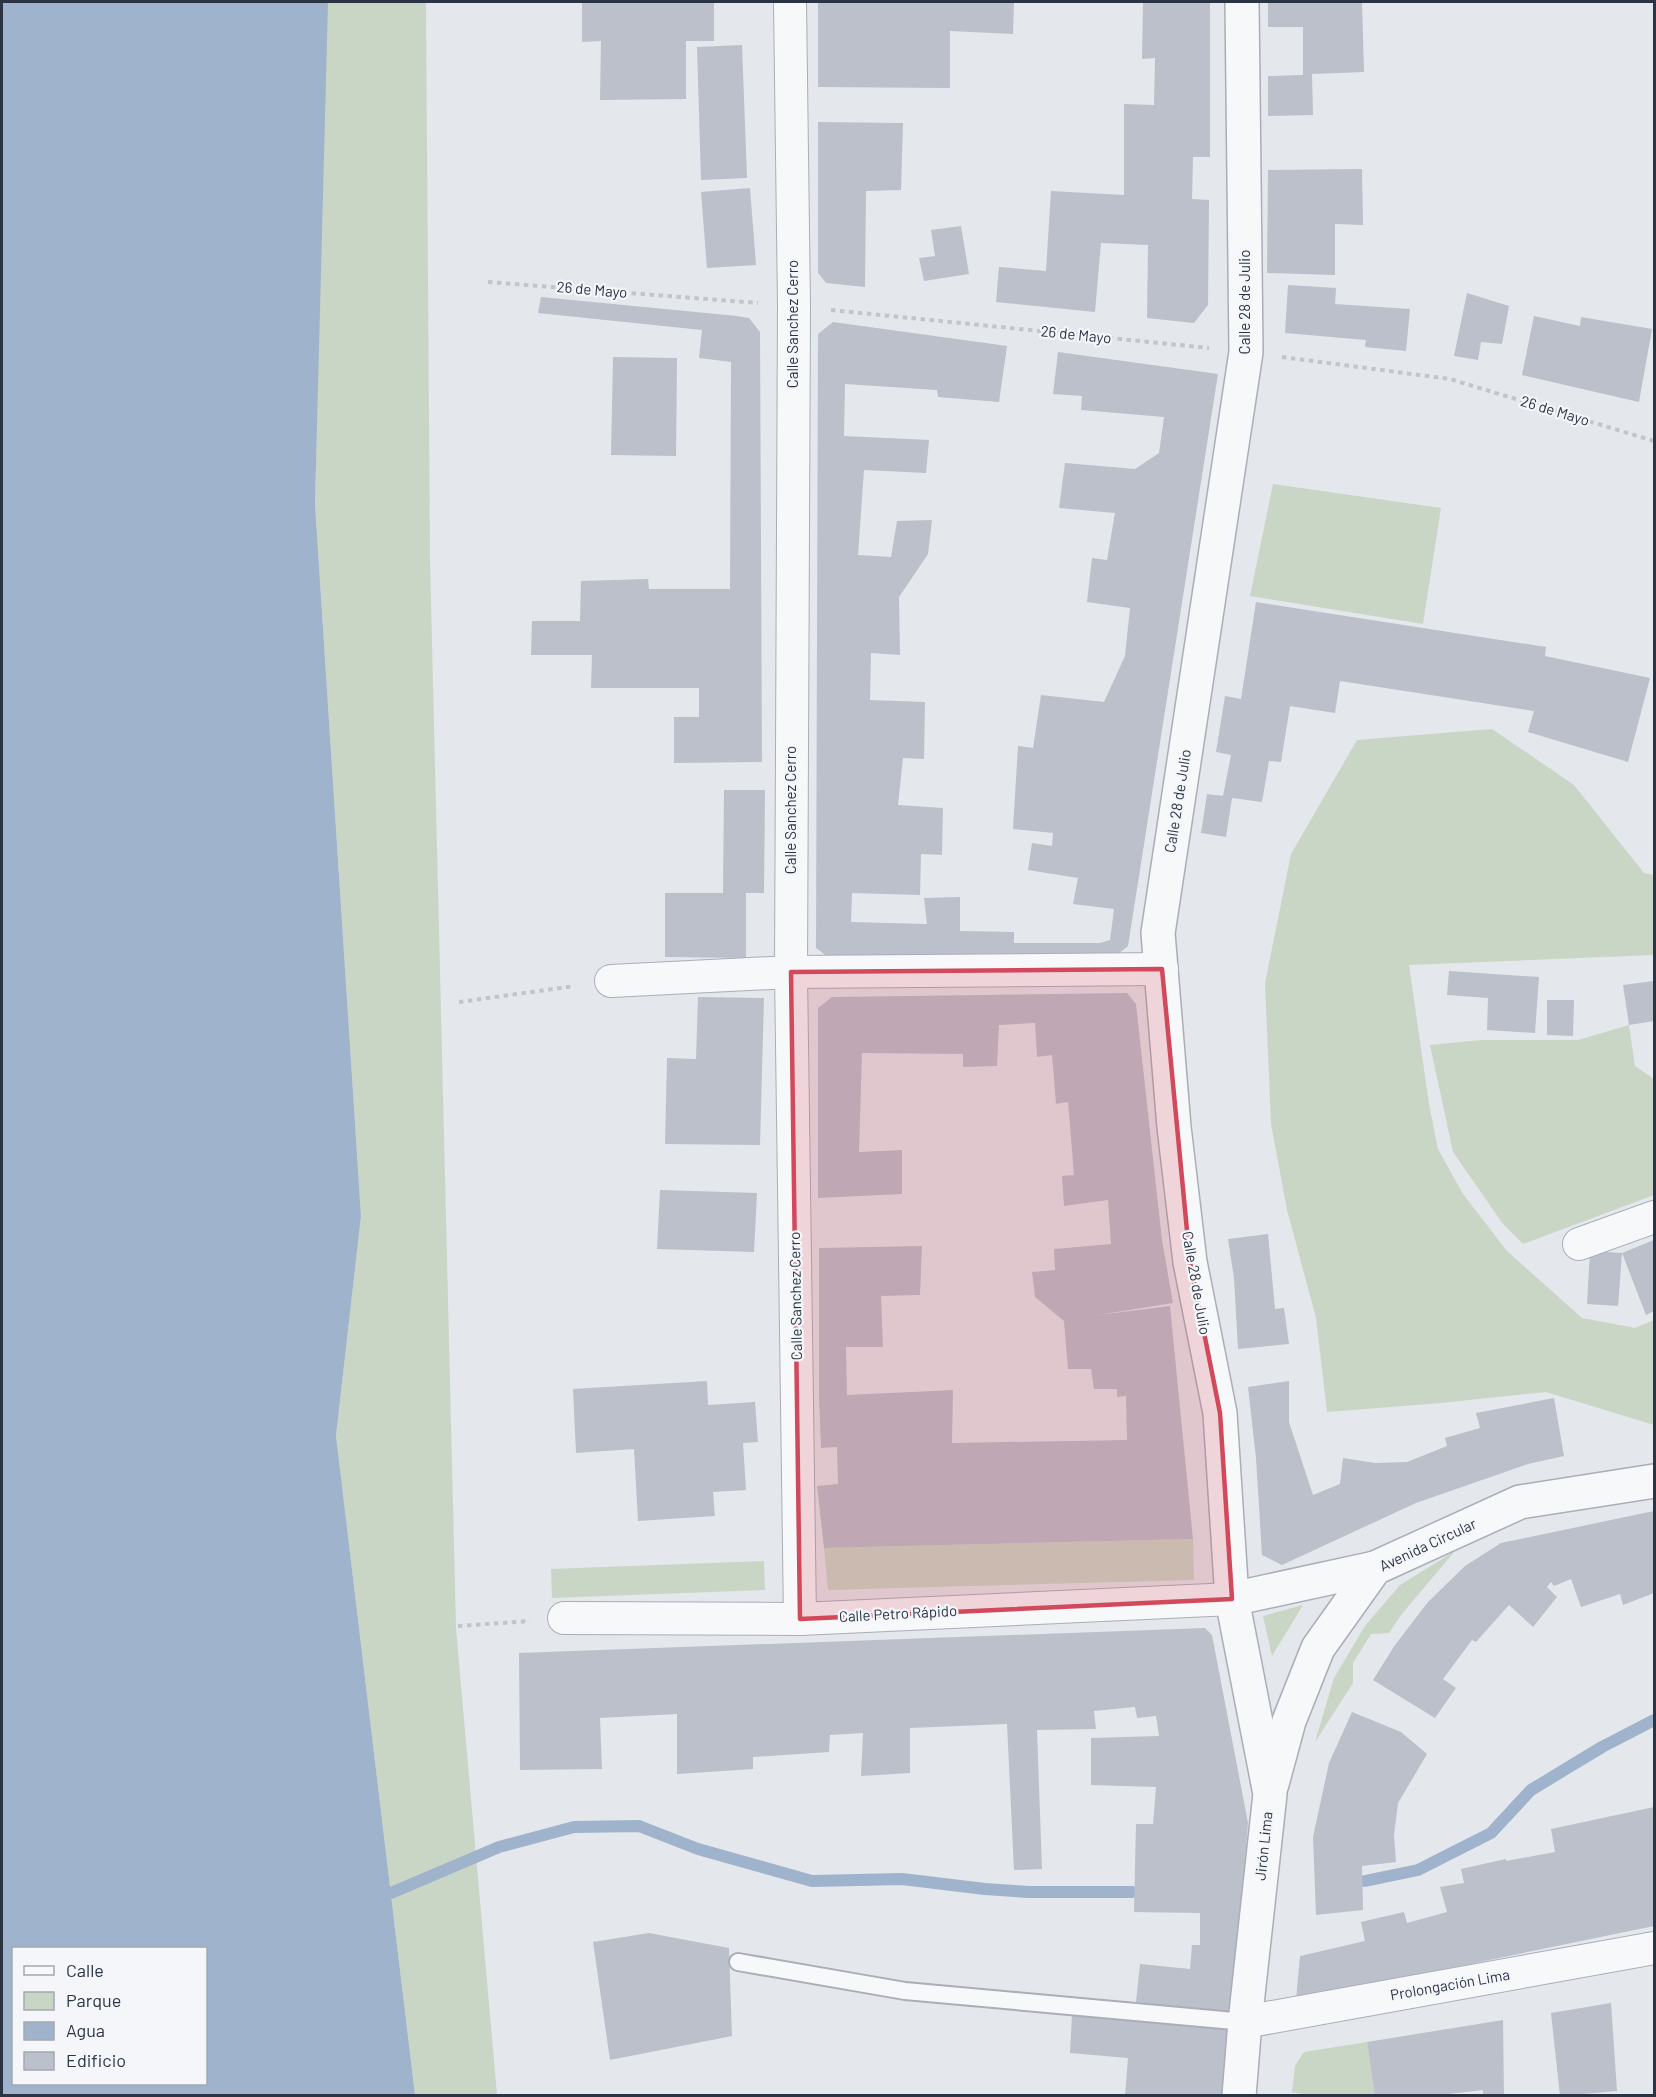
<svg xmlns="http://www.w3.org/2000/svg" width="1656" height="2097" viewBox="0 0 1656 2097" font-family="Barlow,sans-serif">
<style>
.green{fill:#c9d6c5}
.water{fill:#9fb4cc;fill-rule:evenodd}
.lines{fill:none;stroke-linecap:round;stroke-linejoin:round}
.stream{stroke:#9fb4cc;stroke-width:12}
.building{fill:#bbc0ca}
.service-casing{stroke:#a9aeb7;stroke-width:20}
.minor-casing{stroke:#a9aeb7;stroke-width:34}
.tertiary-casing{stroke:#a9aeb7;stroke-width:36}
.path{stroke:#c2c5cb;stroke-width:4;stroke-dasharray:4.5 4.5;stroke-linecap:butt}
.service{stroke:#f7f8fa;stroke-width:16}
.minor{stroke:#f7f8fa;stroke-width:32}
.tertiary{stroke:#f7f8fa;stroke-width:33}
.marked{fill:#d1495b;fill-opacity:0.2;stroke:#d1495b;stroke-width:4.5;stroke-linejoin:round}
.labels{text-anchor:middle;stroke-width:4.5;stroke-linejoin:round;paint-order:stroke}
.street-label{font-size:15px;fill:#2b3445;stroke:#f4f6f9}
</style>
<rect width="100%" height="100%" fill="#e4e7ec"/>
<g class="green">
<path d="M326,2H426L430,560L456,1628L497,2095H415L336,1436L361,1216L315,504Z"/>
<path d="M1273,484L1441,508L1423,624L1250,596Z"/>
<path d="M1492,729L1574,785L1644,873L1654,875V955L1409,965L1429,1104L1438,1149L1463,1194L1507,1251L1582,1318L1635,1328L1654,1320V1425L1546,1392L1441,1403L1327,1412L1316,1318L1287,1210L1271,1124L1265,983L1291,854L1357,740Z"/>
<path d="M1629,1025L1635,1066L1654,1079V1195L1523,1244L1503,1224L1453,1152L1430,1045L1482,1040H1578Z"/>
<path d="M1193,1539L1194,1580L828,1590L824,1548Z"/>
<path d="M1455,1551L1401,1615L1389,1633L1371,1634L1353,1663V1683L1315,1742L1334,1678L1365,1626L1400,1585Z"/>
<path d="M764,1561L765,1590L552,1598L551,1569Z"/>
<path d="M1303,1605L1272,1656L1263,1616Z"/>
<path d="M1367,2042L1375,2095L1311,2096L1292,2092L1295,2066L1304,2052Z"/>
</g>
<path class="water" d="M2,2H328L315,504L361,1216L336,1436L415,2095H2ZM14,1948H206V2084H14Z"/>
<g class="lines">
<g class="stream">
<path d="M1365,1881L1418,1870L1491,1833L1531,1790L1602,1747L1654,1720"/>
<path d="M377,1896L391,1893L499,1847L574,1827L639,1826L698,1849L812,1881L902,1879L985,1889L1029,1892H1132"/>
</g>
</g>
<g class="building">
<path d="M582,2H714V41H686V99L600,100L601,41L582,42Z"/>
<path d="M818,2H1014L1013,34L950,31V88L818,87Z"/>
<path d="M1143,2H1210V157H1193L1192,199L1209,200L1208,305L1194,323L1147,318L1148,245L1101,243L1095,312L996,302L999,267L1046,271L1051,191L1124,195V104L1154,105L1155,58L1142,59Z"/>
<path d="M1268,2H1362L1364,72L1312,74L1313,115L1268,116V76L1303,75V27H1268Z"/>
<path d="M742,45L747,178L701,180L697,47Z"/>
<path d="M818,122L903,123L901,190L866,191L865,287L826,283L818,273Z"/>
<path d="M1362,169L1363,225L1335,224V275L1267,273L1268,170Z"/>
<path d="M750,188L756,265L707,268L701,192Z"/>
<path d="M961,226L969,274L924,281L919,258L935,256L931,230Z"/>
<path d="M1288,285L1336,288L1335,304L1410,309L1406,351L1365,347L1366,340L1285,333Z"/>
<path d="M1467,293L1509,306L1502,344L1481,342L1478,360L1454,356Z"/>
<path d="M541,297L737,316L749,318L760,332L762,762L674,763V717H699V688H591L592,655H531L532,621H580L581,581L648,579L649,589H730L731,362L699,358L702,330L538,313Z"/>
<path d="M1534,316L1580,326L1581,317L1652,329L1639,402L1522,375Z"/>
<path d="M833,322L1007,346L999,402L938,397L937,390L845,384L844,436L929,440L926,473L864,470L858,555L891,557L897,521L932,520L928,554L899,597L900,655L871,653L870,700L925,702L924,759L903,758L898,805L943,808L942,855L921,854L920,895L852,893L851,922L927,924L924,898L960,897V931L1014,932V943H1100L1110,940L1114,909L1073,904L1078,878L1028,870L1032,843L1052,846L1053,833L1013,829L1018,746L1033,748L1041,695L1104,702L1125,656L1130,608L1087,602L1092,558L1107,560L1115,513L1059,508L1065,463L1135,469L1159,453L1164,417L1081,410L1082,396L1053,394L1058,352L1218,374L1128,946L1113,958L836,963L816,948L818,334Z"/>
<path d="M613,357L677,358L676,456L611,455Z"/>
<path d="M1256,602L1546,647L1545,656L1650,678L1628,762L1528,732L1534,711L1340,681L1335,713L1290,706L1281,762L1269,761L1262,802L1232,798L1226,837L1201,833L1207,794L1223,796L1231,755L1216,752L1225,696L1241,699Z"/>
<path d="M724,790H765L764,893H746V958L665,957V893H723Z"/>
<path d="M1449,971L1539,977L1535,1033L1487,1030L1488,998L1447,995Z"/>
<path d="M1654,981V1021L1629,1025L1623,985Z"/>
<path d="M1127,993L1136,1004L1162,1240L1173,1303L1098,1315L1170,1306L1193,1539L824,1548L817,1486L838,1484L837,1447L821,1448L819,1396V1248L922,1246L920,1295L881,1296L883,1347H846L847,1395L953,1390L952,1443L1127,1440L1126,1396L1117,1397V1389H1094L1091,1369H1068L1064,1321L1035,1297L1032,1272L1055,1270L1054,1249L1111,1244L1108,1200L1064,1206L1062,1176L1074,1175L1068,1102L1056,1104L1052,1055L1037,1057L1035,1023L999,1025L997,1066L963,1067V1054L862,1053L859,1152L902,1150V1194L818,1198V1008L832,997Z"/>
<path d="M698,997L764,998L760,1145L665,1144L667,1058L696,1059Z"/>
<path d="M1547,1000H1574L1573,1036L1547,1035Z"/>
<path d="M660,1190L757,1193L754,1252L657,1249Z"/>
<path d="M1268,1234L1275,1309L1284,1308L1289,1344L1238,1349L1234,1278L1228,1239Z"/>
<path d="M1654,1240V1311L1646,1315L1622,1253Z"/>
<path d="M1590,1251L1622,1253L1618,1306L1587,1304Z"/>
<path d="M707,1381L708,1405L755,1402L758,1442L743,1443L746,1490L713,1492L715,1516L638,1521L634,1449L576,1453L573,1389Z"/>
<path d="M1289,1381V1422L1313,1495L1340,1484L1343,1458L1375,1463L1407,1462L1447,1446L1445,1438L1480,1428L1476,1413L1554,1398L1564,1456L1528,1464L1416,1503L1282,1565L1262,1555L1256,1458L1248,1387Z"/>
<path d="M1654,1511V1593L1623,1605L1620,1594L1581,1607L1571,1579L1554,1586L1551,1582L1547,1587L1557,1597L1533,1627L1509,1605L1476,1642L1472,1640L1443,1679L1456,1688L1435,1718L1373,1680L1395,1645L1428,1602L1465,1566L1501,1543Z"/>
<path d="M1205,1628L1212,1635L1248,1823L1233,2013L1136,2002L1140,1964L1190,1969L1192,1945H1200V1913L1134,1912L1136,1824H1153L1156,1787L1091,1785V1738L1159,1736L1156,1716L1137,1718L1135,1707L1094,1711L1096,1729L1037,1730L1042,1869L1014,1870L1007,1724L910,1728V1773L861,1776L863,1733L830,1735L829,1752L753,1757V1769L677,1774V1714L600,1718L602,1769L520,1770L519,1653Z"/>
<path d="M1352,1712L1401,1732L1427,1754L1398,1803L1394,1835L1396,1862L1362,1866L1363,1910L1316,1915L1313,1837L1329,1763Z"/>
<path d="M1654,1807V1926L1296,2000L1300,1956L1365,1941L1361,1922L1404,1912L1407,1923L1447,1912L1440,1887L1464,1883L1461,1869L1506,1859V1861L1555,1852L1551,1829Z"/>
<path d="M649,1933L729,1948L732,2036L610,2060L593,1942Z"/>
<path d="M1611,2003L1617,2091L1560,2096L1551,2013Z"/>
<path d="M1072,2015L1232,2026L1226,2096H1125L1128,2058L1070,2053Z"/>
<path d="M1503,2020L1504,2096H1483V2090L1448,2094L1449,2096H1375L1367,2042Z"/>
</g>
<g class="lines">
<g class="service-casing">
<path id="service" d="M738,1962L905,1991L1245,2022"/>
</g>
<g class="minor-casing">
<g id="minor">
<path d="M790,2L794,306L791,972L800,1619"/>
<path d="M611,981L791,972L1162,969"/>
<path d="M1579,1244L1654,1217"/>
<path d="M564,1618L800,1619L1232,1599"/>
<path d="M1245,2022L1654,1948"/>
</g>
</g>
<g class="tertiary-casing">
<g id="tertiary">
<path d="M1232,1599L1375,1568"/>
<path d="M1272,1784L1289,1721L1318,1648L1375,1568L1520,1502L1654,1481"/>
<path d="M1239,2096L1245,2022L1270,1794L1232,1599L1220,1413L1190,1262L1174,1127L1158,933L1246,352L1242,2"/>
</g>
</g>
<g class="path">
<path d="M488,282L758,303"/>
<path d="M831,310L1209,348"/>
<path d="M1282,357L1450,379L1654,441"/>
<path d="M459,1002L575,986"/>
<path d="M458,1626L530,1621"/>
</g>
<use href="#service" class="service"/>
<use href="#minor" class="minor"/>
<use href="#tertiary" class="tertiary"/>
</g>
<path class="marked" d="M1162,969L1190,1262L1220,1413L1232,1599L800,1619L791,972Z"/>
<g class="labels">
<g class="street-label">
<text transform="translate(592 290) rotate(5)" y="5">26 de Mayo</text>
<text transform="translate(1245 302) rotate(-90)" y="5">Calle 28 de Julio</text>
<text transform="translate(793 324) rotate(-90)" y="5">Calle Sanchez Cerro</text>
<text transform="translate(1076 335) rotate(6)" y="5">26 de Mayo</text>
<text transform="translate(1555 411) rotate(17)" y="5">26 de Mayo</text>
<text transform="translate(1178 801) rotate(-81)" y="5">Calle 28 de Julio</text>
<text transform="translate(791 810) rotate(-90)" y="5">Calle Sanchez Cerro</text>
<text transform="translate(1196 1283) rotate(80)" y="5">Calle 28 de Julio</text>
<text transform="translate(796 1296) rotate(-91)" y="5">Calle Sanchez Cerro</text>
<text transform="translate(1428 1545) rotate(-25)" y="5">Avenida Circular</text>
<text transform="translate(898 1614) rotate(-3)" y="5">Calle Petro Rápido</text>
<text transform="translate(1264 1846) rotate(-84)" y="5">Jirón Lima</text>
<text transform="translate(1450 1985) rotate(-10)" y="5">Prolongación Lima</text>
</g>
</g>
<rect width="1656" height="2097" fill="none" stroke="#2b3445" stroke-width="6"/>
<rect x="12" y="1947" width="195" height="138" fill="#f4f6f9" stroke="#a4a8b1" stroke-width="1.5"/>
<rect x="24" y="1966" width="30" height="9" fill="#f7f8fa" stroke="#a4a8b1" stroke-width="1.5"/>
<text x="66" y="1977" font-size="18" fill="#2b3445">Calle</text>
<rect x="24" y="1992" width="30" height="18" fill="#c9d6c5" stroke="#a4a8b1" stroke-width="1.5"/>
<text x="66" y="2007" font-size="18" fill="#2b3445">Parque</text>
<rect x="24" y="2022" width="30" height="18" fill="#9fb4cc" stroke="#a4a8b1" stroke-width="1.5"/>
<text x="66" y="2037" font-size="18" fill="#2b3445">Agua</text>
<rect x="24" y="2052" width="30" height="18" fill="#bbc0ca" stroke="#a4a8b1" stroke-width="1.5"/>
<text x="66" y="2067" font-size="18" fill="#2b3445">Edificio</text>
</svg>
